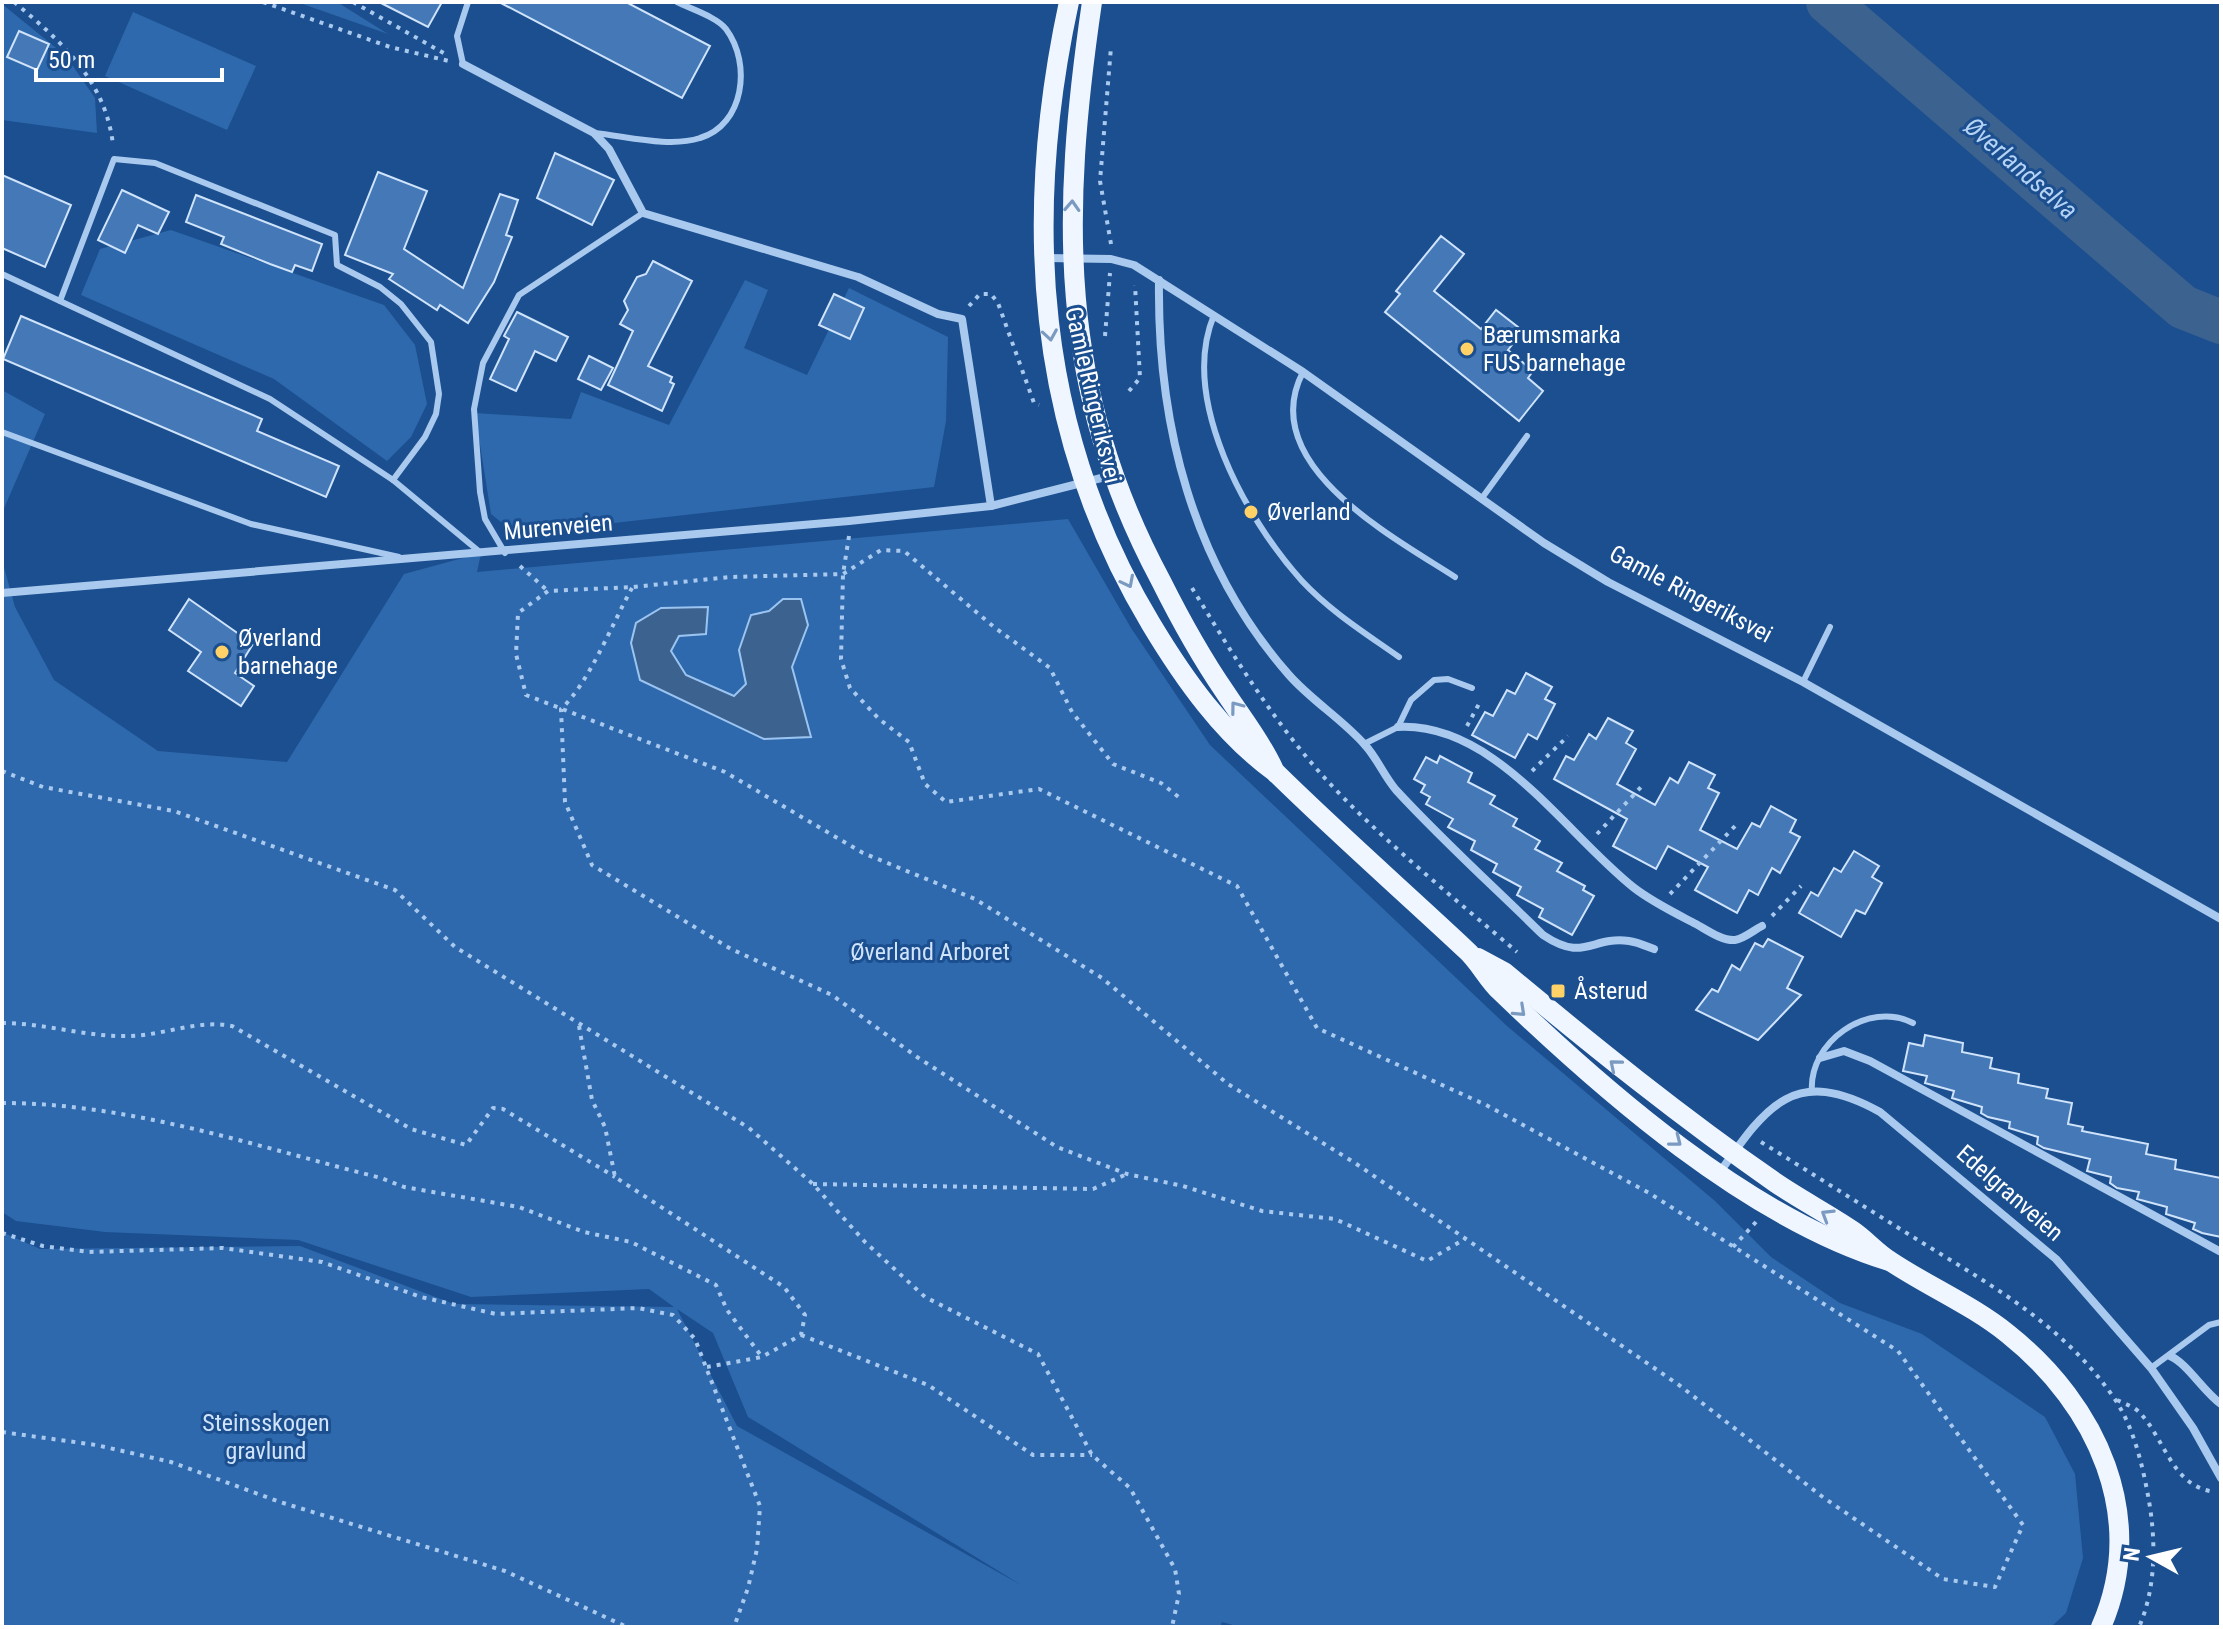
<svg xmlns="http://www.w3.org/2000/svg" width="2223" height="1629" viewBox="0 0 2223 1629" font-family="'Roboto Condensed',sans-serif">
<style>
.green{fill:#2e69ad;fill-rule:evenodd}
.water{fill:#3c6290;stroke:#9cc4f0;stroke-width:2}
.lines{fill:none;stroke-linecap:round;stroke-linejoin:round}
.river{stroke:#3c6290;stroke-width:44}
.building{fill:#4478b7;stroke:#cfe3fa;stroke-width:2}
.path{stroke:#a9c9ee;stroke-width:4;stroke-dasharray:4 6;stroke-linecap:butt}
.service{stroke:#a9c9ee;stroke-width:6}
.minor{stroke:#a9c9ee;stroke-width:8}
.primary{stroke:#f0f6ff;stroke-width:20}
.oneway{stroke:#7b9ac1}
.poi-dot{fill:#ffd166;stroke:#1b4f8f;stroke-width:3}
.labels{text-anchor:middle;stroke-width:6;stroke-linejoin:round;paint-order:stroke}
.poi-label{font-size:24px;fill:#fff;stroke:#1b4f8f;text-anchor:start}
.street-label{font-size:24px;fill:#fff;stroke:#1b4f8f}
.park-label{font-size:24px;fill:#cfe3fa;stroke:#1b4f8f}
.water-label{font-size:26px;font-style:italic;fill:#b5d3f5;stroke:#1b4f8f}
</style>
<rect width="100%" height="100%" fill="#1b4f8f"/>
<g class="green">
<path d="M297,2H337L388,34Z"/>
<path d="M2,4L66,56L95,98L97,133L2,120Z"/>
<path d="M133,12L256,66L227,130L105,76Z"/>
<path d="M171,230L384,305L415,345L427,404L411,437L387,461L274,379L81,295L100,249Z"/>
<path d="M745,280L768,290L744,348L807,375L849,288L948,337L946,421L934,487L516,534L491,514L475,413L571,419L581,392L669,425Z"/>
<path d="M2,390L45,414L2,513Z"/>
<path d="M1068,519L1131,628L1210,745L1507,1026L1715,1201L1771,1257L1840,1303L1922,1334L2045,1417L2075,1474L2083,1558L2066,1613L2051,1627H1240L1222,1622L1220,1627H2V1232L40,1249L300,1246L454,1304L674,1307L649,1289L471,1297L298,1240L105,1232L16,1221L2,1212V560L15,607L54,680L158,751L287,762L404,574L481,553L477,572ZM677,1309L713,1333L748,1417L1023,1586L737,1426Z"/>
</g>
<path class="water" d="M783,599H801L808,625L792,667L811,737L764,739L640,680L631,643L636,623L661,608L708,607L706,634L679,636L671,651L686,675L734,696L746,684L739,650L751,615L769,611Z"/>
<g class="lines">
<path class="river" d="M1828,2L2183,307L2221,322"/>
</g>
<g class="building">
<path d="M379,2H442L428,27Z"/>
<path d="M499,2H626L710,46L682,98Z"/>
<path d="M19,31L49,44L37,70L7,57Z"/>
<path d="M555,153L614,180L592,225L537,198Z"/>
<path d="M378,172L427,191L404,249L463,288L500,194L518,200L506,235L512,237L494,282L468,323L440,305L437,310L389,279L393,274L345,255Z"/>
<path d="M2,175L71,205L45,267L2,248Z"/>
<path d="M122,190L169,212L158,234L138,225L125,253L98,240Z"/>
<path d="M196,195L322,244L312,271L295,265L292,272L270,264L221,244L224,237L186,222Z"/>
<path d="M1441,236L1464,254L1434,291L1481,329L1496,310L1523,331L1508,350L1533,371L1528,378L1543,391L1519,421L1385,312L1400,294L1396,291Z"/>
<path d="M653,261L692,281L648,366L672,377L670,382L674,384L662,411L608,385L633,331L620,324L628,310L624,301L637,277L646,274Z"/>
<path d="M834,294L864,308L850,339L819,325Z"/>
<path d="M517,312L568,337L556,361L535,351L516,391L490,379L509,339L504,336Z"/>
<path d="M21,316L262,419L257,431L339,466L326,497L3,359Z"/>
<path d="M589,356L613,368L601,390L578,379Z"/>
<path d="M189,599L253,644L235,673L254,686L241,706L188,671L201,652L169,630Z"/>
<path d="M1526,673L1552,687L1545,699L1555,704L1537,739L1528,734L1515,758L1472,735L1485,712L1493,716L1507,690L1515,694Z"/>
<path d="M1608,718L1633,731L1626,743L1636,749L1617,784L1655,805L1670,778L1678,783L1689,762L1715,775L1708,788L1719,793L1700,830L1737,849L1752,823L1760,827L1771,806L1796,820L1790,832L1800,837L1780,873L1772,868L1758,895L1749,890L1737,913L1695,890L1708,867L1668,846L1656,869L1613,846L1627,819L1554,779L1566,756L1574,760L1589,734L1596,739Z"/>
<path d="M1440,756L1472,773L1468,782L1495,796L1490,804L1517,819L1513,826L1540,841L1535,849L1562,863L1557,871L1585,886L1583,890L1594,896L1572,935L1539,917L1543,909L1517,895L1521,887L1493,872L1497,864L1471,850L1475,841L1448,827L1453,819L1426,804L1430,797L1421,792L1425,785L1414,779L1426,757L1437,763Z"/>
<path d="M1854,851L1879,866L1872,877L1882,883L1865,914L1856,910L1841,937L1799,913L1811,892L1818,896L1834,868L1841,872Z"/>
<path d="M1768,939L1803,957L1787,988L1801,995L1758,1040L1696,1010L1712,989L1718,992L1732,965L1740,970L1755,943L1763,947Z"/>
<path d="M1925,1035L1963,1043L1962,1052L1992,1058L1990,1068L2019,1074L2018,1083L2048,1089L2046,1098L2072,1103L2068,1124L2083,1127L2082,1131L2148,1144L2146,1154L2176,1160L2175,1169L2221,1178V1237L2202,1233L2193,1229L2195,1223L2166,1214L2167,1207L2137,1199L2139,1192L2117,1188L2110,1183L2111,1177L2087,1171L2090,1159L2044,1148L2037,1144L2038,1137L2009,1128L2010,1122L1988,1117L1981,1113L1982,1107L1952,1098L1954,1091L1925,1083L1927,1076L1903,1071L1909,1043L1923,1046Z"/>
</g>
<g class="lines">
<g class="path">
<path d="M14,2C61,41 106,81 113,145"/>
<path d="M263,2L390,47L449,61"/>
<path d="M353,2L447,55"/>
<path d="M1111,244L1100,181L1111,47"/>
<path d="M969,306L980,294H991L998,303L1034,403L1039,405"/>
<path d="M1105,336L1110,273"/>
<path d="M1129,391L1140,378L1135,285"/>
<path d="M849,536L843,574L841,659L850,688L879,719L909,742L925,784L946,802L1039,789L1237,886L1317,1028L1486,1105L1649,1193L1898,1351L2023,1525L1995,1587L1943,1579L1824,1498L1679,1385L1355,1163L1228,1084L1102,978L975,899L863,853L725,772L526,695L516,654L518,613L548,591L633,587L730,577L843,574L881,550L904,551L994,627L1050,668L1072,712L1113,764L1161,783L1181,799"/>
<path d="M520,566L548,591"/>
<path d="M632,588C612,624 589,683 561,709L565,802L592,865L731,949L832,995L917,1057L1057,1147L1127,1174L1183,1186L1262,1211L1335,1219L1427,1261L1465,1239"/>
<path d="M1192,588C1232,653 1271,718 1322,775C1377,836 1454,898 1517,952"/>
<path d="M1467,726L1480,702"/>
<path d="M2,771L43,787L174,811L395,890L455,947L749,1128L813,1184L865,1242L925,1297L1038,1354L1092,1455L1130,1488L1175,1569L1179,1594L1172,1627"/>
<path d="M1532,771L1568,736"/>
<path d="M1597,834L1642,786"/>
<path d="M1670,894L1737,824"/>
<path d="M1772,916L1801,886"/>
<path d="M2,1023C44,1023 86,1037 127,1036C163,1036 197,1019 232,1026L411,1129L466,1145L493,1108L503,1109L615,1177"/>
<path d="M579,1026L592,1100L605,1127L615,1177L784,1287L805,1315L801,1335L762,1357L707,1367"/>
<path d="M2,1103C131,1103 258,1147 381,1178L404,1187L519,1207L584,1232L631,1242L716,1285L727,1310L762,1357"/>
<path d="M1761,1142C1816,1176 1871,1211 1926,1245C1996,1288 2066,1328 2114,1398C2134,1427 2143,1467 2149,1501C2156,1542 2156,1588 2139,1627"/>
<path d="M813,1184L1093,1189L1127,1174"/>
<path d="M2,1233L43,1246L89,1252L223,1248L322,1262L421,1297L496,1314L638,1308L673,1315L695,1339L760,1506L757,1549L748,1588L734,1627"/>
<path d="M1733,1247L1756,1222"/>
<path d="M801,1335L928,1385L1033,1455H1092"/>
<path d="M2117,1400C2125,1404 2135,1407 2140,1413C2164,1438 2172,1484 2210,1491"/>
<path d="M2,1432L96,1445L171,1462L280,1502L505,1571L627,1627"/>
</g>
<g class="service">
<path d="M463,64L457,36L468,2"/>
<path d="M594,133C626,136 669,148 700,138C744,125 752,64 726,29C717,17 691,9 677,2"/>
<path d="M2,274L270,399L393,480L481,553"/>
<path d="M60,301L114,159L155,163L335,235L337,265L380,287L401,304L431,342L439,394L436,414L425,437L393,480"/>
<path d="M1214,315C1179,399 1246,519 1302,581C1330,611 1365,633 1399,657"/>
<path d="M1303,372C1255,464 1393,537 1455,577"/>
<path d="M2,432L251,524L399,557"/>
<path d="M1482,498L1527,436"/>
<path d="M505,553L485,519L480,492L474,409L483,363L519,295L643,213"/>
<path d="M1803,682L1830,627"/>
<path d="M1364,744L1398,727L1411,700L1434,680L1448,679L1472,688"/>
<path d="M1812,1092C1808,1042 1868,1000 1913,1023"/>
<path d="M2151,1368L2209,1325L2221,1322"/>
</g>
<g class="minor">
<path d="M463,64L594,133L609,149L643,213L858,277L938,314L962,319L991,506"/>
<path d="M1046,258L1111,259L1134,265L1303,372L1544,543L1608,582L1803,682L2221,919"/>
<path d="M1159,280C1157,423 1192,565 1289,675C1312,701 1342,719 1365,745C1377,758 1384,776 1396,790C1442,840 1494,887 1543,935C1585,963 1590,936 1629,941C1637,942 1646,946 1654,949"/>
<path d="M2,593L849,521L991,506L1113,475"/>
<path d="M1398,727C1494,722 1564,832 1633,887C1652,902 1675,913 1696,924C1707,930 1722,941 1735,940C1744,939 1754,930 1762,926"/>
<path d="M1820,1058L1844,1051L1870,1061L2221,1252"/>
<path d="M1720,1172C1767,1105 1795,1065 1880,1112L2056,1259L2151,1368L2193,1428L2221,1478"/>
<path d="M2170,1356C2187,1363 2203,1391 2221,1404"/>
</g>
<g class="primary">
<path d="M1069,2C1022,219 1035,431 1151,624C1184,679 1223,734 1275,772C1337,833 1402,890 1465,949C1479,961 1487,979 1500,991C1605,1092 1749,1218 1889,1261"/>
<path d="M1092,2C1061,214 1057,387 1161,581C1180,619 1201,657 1225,692C1242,718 1260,740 1273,768"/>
<path d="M1478,958L1504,972C1593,1046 1681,1117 1776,1183C1801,1200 1828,1214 1853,1231C1866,1240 1877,1253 1890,1261C1929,1287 1972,1305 2008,1334C2097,1405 2149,1517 2101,1627"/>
</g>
</g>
<defs><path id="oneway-chevron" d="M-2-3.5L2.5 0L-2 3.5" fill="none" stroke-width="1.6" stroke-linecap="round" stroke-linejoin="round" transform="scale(2)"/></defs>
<g class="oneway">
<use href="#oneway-chevron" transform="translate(1072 206) rotate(-87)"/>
<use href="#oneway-chevron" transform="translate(1050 335) rotate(81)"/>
<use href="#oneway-chevron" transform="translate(1128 582) rotate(63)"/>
<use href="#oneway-chevron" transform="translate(1236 707) rotate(-127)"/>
<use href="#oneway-chevron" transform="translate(1520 1011) rotate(43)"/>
<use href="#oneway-chevron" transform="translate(1615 1065) rotate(-140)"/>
<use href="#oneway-chevron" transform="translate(1676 1141) rotate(38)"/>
<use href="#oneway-chevron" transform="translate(1827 1215) rotate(-148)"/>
</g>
<g class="poi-dot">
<circle cx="1467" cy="349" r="8"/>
<circle cx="1251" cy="512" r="8"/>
<circle cx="222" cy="652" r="8"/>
<rect x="1550" y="983" width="16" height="16" rx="4"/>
</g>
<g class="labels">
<g class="poi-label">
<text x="1483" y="343">Bærumsmarka<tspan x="1483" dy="28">FUS barnehage</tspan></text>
<text x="1267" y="520">Øverland</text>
<text x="238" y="646">Øverland<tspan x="238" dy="28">barnehage</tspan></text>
<text x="1574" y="999">Åsterud</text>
</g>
<g class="street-label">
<text transform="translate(1093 395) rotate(77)" y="8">Gamle Ringeriksvei</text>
<text transform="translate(558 527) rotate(-5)" y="8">Murenveien</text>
<text transform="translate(1691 594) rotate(28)" y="8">Gamle Ringeriksvei</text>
<text transform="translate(2010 1193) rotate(41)" y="8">Edelgranveien</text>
</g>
<g class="park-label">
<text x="930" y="960">Øverland Arboret</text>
<text x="266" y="1431">Steinsskogen<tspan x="266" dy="28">gravlund</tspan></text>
</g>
<g class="water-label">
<text transform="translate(2021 168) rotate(41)" y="9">Øverlandselva</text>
</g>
</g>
<rect width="2223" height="1629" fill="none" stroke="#ffffff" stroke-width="8"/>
<g transform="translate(2151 1557) rotate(278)" stroke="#1b4f8f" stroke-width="6" paint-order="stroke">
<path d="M0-6L14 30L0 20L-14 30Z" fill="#ffffff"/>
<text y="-12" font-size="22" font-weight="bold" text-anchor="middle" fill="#ffffff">N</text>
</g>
<path d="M36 68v12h186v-12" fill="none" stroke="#ffffff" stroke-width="4"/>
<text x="48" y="68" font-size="24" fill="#ffffff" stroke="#1b4f8f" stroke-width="6" paint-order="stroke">50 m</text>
</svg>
